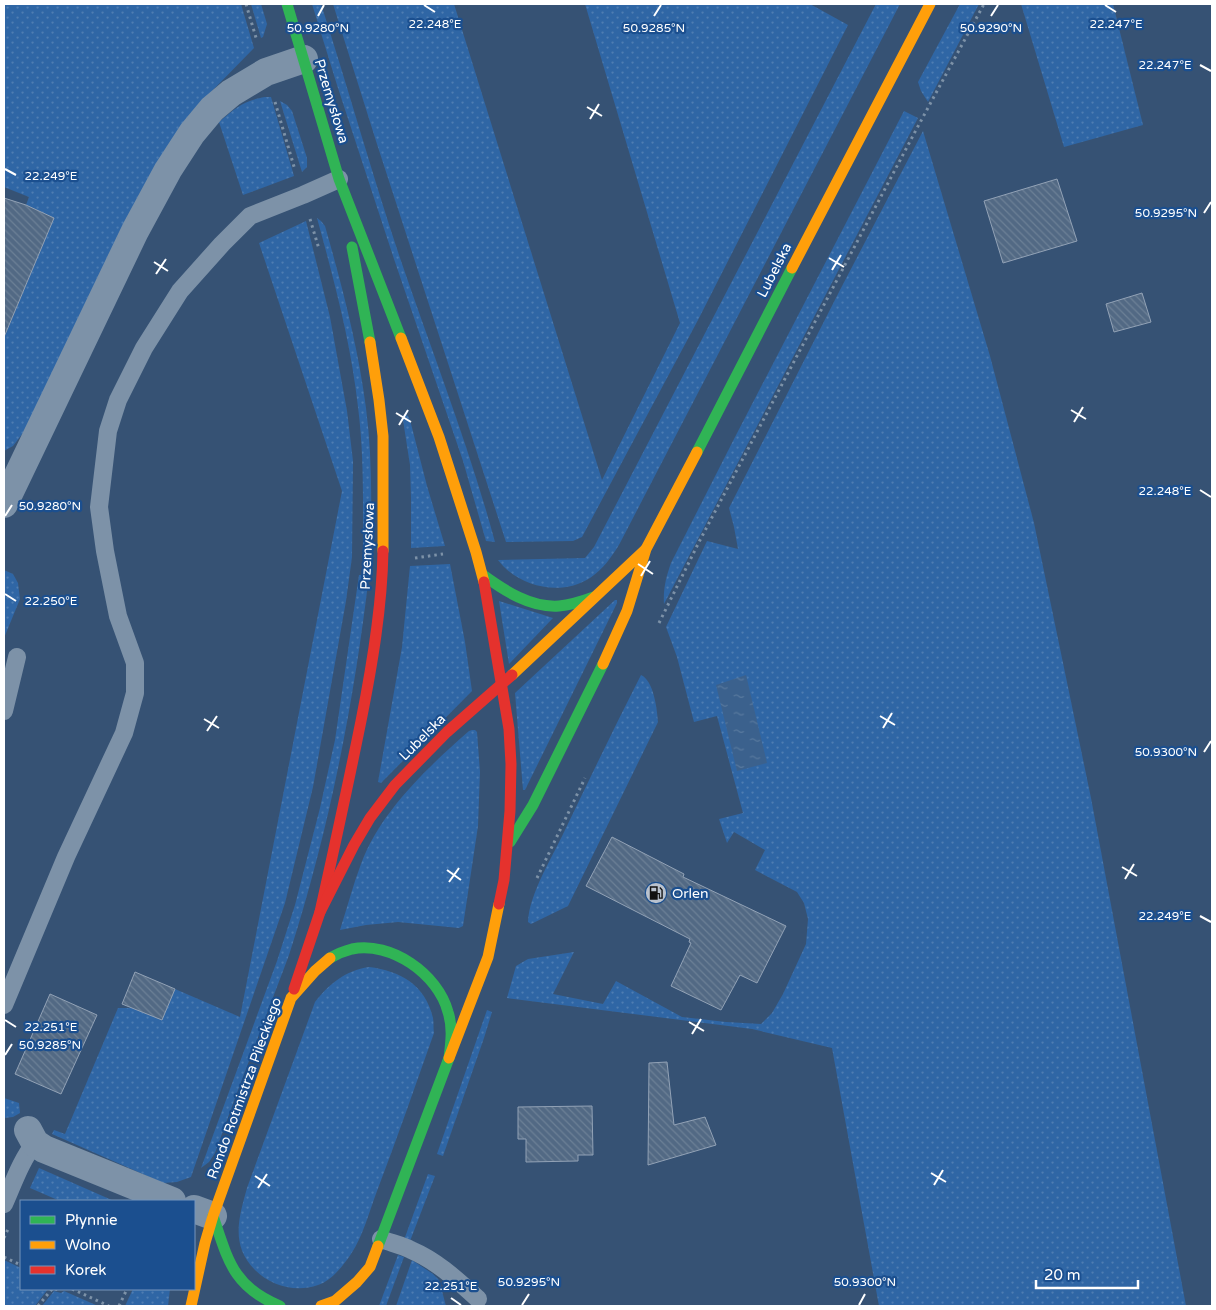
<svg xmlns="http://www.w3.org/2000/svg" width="1216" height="1310" viewBox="0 0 1216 1310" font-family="'Varela Round',sans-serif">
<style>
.grass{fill:url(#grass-dots)}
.water{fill:url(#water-ripples)}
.building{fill:url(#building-back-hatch);stroke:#92a2b6}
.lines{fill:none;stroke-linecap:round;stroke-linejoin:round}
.path{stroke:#7d92a8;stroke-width:3;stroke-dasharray:2.5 4;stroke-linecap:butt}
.lane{stroke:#7d92a8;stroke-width:18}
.street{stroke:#7d92a8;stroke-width:28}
.fast{stroke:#30b455;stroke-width:11}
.slow{stroke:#ff9f0a;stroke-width:11}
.jam{stroke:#e5322d;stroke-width:11}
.ticks{fill:none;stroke:#fff;stroke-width:2}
.labels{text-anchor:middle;stroke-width:4.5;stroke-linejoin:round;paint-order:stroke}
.street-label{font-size:14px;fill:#fff;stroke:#1b4f8f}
.poi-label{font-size:14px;fill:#fff;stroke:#1b4f8f;text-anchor:start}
.ticks-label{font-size:12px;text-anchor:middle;fill:#fff;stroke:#1b4f8f;stroke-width:4.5;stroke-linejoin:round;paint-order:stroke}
</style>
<defs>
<pattern id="grass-dots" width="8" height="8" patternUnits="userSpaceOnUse" patternTransform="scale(1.25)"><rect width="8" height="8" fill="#2f66a5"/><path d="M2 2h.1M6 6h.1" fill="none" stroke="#4e7db2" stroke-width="1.8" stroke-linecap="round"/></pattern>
<pattern id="water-ripples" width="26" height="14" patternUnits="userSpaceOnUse" patternTransform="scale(1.25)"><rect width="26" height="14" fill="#3b618d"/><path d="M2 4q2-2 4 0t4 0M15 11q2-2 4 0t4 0" fill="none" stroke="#58799e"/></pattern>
<pattern id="building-back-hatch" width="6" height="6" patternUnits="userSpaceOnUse" patternTransform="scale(1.25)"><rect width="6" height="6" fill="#526984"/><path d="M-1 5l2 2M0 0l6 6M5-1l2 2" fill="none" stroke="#6c8096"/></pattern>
</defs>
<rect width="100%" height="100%" fill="#365274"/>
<g class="grass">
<path d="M4,4H241L254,48L210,93L23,433L13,446L4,451V338L54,218L26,205L29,197L4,187Z"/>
<path d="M251,4H261L267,24L263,37L261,38Z"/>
<path d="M312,4H321C348,88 372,174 400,258C432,352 469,446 495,542L486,541L463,461L394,259L337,85Z"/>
<path d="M333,4H454L602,480L680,323L585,4H810L848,25L698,320L582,537L573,541L506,542L376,141Z"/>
<path d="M876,4H900L620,543C612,557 603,569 590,578C561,597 518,587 498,560L585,558L594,547Z"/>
<path d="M960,4H979L928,102L921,91L918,82Z"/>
<path d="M1021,4H1113L1143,125L1064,147Z"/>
<path d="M265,97H271L294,176L243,195L219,122C236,108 242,101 265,97Z"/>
<path d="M280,101L287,105L292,111L307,158V167L302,172Z"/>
<path d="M904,111L918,118L664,604C663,589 666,577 671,563L734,439Z"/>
<path d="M923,131L990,356L1034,523L1091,798L1186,1306H879L832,1048L752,1029L507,998L516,966L528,959L574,952L553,994L603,1004L616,981L682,1017L726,1022L761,1024L772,1013L783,994L806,944L808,919L804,903L797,892L755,870L765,850L734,832L727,843L719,819L743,813L717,716L694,722L677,657L666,627L707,541L738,549L734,527L729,508L840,290Z"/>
<path d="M317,218L321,221L325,226C342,286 358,346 366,408C372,455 372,502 370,549L363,548C363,502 364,454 358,407C351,343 334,280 317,218Z"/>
<path d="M306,221L330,317L347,411L353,461L352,557L346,601L313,787L285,903L191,1177L177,1182L163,1183L52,1134L54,1130L65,1134L118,1008H132L162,1020L175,989L240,1017L342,491L259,243Z"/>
<path d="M405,414L408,416L410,420L427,486L445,546L411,548V498L410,465L403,420V416Z"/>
<path d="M450,564L465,642L472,691L381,783L378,782L402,647L410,566Z"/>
<path d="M4,570L13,574L18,583L20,599L4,638Z"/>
<path d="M359,575H369C354,703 329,831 289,955C281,977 272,999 264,1022C247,1065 231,1109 215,1153L209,1162L201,1168L277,961L295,905L320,808L335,740Z"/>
<path d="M615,600H617V603L525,790H523L515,693Z"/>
<path d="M499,601L553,618L509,664Z"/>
<path d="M641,675C654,681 657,709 658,722L568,906L531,924L528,922C529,894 553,856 565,830C590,778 615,726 641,675Z"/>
<path d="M472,730H475L477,732L480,772L478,826L463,926L459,928L398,922L366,925L340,930C347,908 353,885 361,864C380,812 428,767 469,731Z"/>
<path d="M369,967C400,971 425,984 433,1018C434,1023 433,1028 434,1033C415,1086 397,1139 377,1191C369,1212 363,1236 351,1254C343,1266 331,1281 318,1285C296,1293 271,1286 255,1270C230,1245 239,1217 247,1188L315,1002C330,983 345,971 369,967Z"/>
<path d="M487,1010L492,1012L484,1038L443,1156L437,1154Z"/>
<path d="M4,1098L19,1103L20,1113L13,1117L4,1118Z"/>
<path d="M39,1168L114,1201H60L30,1188Z"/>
<path d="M428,1174L435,1176L410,1241L404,1240Z"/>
<path d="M398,1255L404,1257L386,1306H379Z"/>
<path d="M4,1260L21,1268V1289H48L35,1306H4Z"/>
<path d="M412,1260L433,1274L439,1280L446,1306H396Z"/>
<path d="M133,1289H170L168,1306H125Z"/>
<path d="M54,1291L61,1293L64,1291L98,1306H42Z"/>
</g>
<path class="water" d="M746,675L767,763L737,771L716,685Z"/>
<g class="building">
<path d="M1057,179L1077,241L1003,263L984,201Z"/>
<path d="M4,198L26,205L54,218L4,337Z"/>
<path d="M1142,293L1151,322L1114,332L1106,304Z"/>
<path d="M612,837L684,874L683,877L786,926L757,983L740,975L721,1010L671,986L691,943L689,942L690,939L586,886Z"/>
<path d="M135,972L175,989L162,1020L122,1004Z"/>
<path d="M50,994L97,1015L61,1094L15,1074Z"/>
<path d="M667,1062L674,1125L705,1117L716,1145L648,1165L649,1063Z"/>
<path d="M592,1106L593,1155H578V1161L526,1162V1139H518V1107Z"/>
</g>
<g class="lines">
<g class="path">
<path d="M246,4L257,41"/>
<path d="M275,102L295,170"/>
<path d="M310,219L319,249"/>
<path d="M415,558L443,554"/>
<path d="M659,623L699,542L916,130L984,4"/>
<path d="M537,878L585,778"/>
<path d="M4,1238L8,1229"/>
<path d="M4,1257L21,1265"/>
<path d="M55,1289L59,1290L61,1289"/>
<path d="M72,1289L109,1306"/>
<path d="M38,1306L52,1289"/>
<path d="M119,1306L127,1289"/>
</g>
<g class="lane">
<path d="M4,711L17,657"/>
<path d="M4,1005L66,857L124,733L135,693V663L118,616L105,551L99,507L108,431L118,400L144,348L180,291L222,244L250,216L303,195L339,179"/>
<path d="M4,1204C13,1184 21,1160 35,1143"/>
<path d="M381,1239C391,1243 402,1245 411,1250C437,1261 457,1280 478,1299"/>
</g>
<g class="street">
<path d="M4,504L135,231L168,170L192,133L212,109L231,93L266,72L304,59"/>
<path d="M28,1130L35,1143L44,1149L172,1201"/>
<path d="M194,1209L213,1216"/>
</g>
<g class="fast">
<path d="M287,4L339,179L401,338"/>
<path d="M352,247L370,342"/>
<path d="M697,452L792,268"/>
<path d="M483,575C505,591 531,608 559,606C571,605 583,601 594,597"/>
<path d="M510,842L533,805L603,664"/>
<path d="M330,958C337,954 344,951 352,949C391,941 438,974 448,1012C453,1027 451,1042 449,1058L378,1246"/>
<path d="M213,1216C228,1260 233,1287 280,1306"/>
</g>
<g class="slow">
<path d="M792,268L930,4"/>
<path d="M401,338L439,437L476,552L484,582"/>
<path d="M370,342L379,400L383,436V551"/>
<path d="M603,664L627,611L646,549L697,452"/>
<path d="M512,675L645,550"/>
<path d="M449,1058L488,957L499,904"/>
<path d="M191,1306L205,1243L213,1216L291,998L315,971L330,958"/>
<path d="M321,1306L335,1301L357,1282L370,1267L378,1246"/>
</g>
<g class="jam">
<path d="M484,582L509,729L511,764L510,811L504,880L499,904"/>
<path d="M320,912C334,849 348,785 361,721C372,666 382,608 383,551"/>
<path d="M294,989L320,912L354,845L370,818L395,785L447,732L512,675"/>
</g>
</g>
<path class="ticks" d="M424,5L435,12M1105,5L1116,12M318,16L324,5M654,16L661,5M991,16L998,5M1200,65L1211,71M587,107L602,116M590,119L599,104M5,169L16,175M1204,213L1211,202M829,258L844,267M154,262L168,271M832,270L841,255M156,274L166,259M1071,410L1086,419M396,413L411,422M1074,422L1083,407M399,425L408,410M1200,490L1211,497M5,516L12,505M638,564L653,574M641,576L650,561M5,594L16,601M880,716L895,725M204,719L219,728M883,728L892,713M207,731L217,716M1204,752L1211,741M1122,867L1137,876M447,870L461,880M1125,879L1134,864M449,882L459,868M1200,916L1211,922M5,1020L16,1027M689,1022L704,1031M692,1034L701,1019M5,1055L12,1044M931,1173L946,1182M255,1176L270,1186M934,1185L943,1170M258,1188L267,1174M451,1298L461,1305M522,1305L529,1294M859,1305L865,1294"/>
<defs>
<g id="fuel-disc" transform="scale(1.125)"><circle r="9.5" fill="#b9c2ce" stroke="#1b4f8f"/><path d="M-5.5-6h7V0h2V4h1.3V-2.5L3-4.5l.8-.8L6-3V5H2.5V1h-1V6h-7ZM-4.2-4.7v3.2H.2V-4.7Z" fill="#111"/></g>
</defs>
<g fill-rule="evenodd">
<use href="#fuel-disc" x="656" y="893"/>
</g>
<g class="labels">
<g class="street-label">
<text transform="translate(332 101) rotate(73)" y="5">Przemysłowa</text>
<text transform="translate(774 270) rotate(-63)" y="5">Lubelska</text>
<text transform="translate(367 546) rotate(-87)" y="5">Przemysłowa</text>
<text transform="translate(422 737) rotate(-45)" y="5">Lubelska</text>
<text transform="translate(244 1088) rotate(-70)" y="5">Rondo Rotmistrza Pileckiego</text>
</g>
<g class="poi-label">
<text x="672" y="898">Orlen</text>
</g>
</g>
<g class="ticks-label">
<text x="435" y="28">22.248°E</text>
<text x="1116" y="28">22.247°E</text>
<text x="318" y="32">50.9280°N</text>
<text x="654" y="32">50.9285°N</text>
<text x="991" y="32">50.9290°N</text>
<text x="1165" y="69">22.247°E</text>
<text x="51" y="180">22.249°E</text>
<text x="1166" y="217">50.9295°N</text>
<text x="1165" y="495">22.248°E</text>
<text x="50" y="510">50.9280°N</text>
<text x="51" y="605">22.250°E</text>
<text x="1166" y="756">50.9300°N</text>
<text x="1165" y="920">22.249°E</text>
<text x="51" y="1031">22.251°E</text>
<text x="50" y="1049">50.9285°N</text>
<text x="529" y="1286">50.9295°N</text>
<text x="865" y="1286">50.9300°N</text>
<text x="451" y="1290">22.251°E</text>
</g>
<rect width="1216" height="1310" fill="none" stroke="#ffffff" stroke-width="10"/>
<rect x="20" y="1200" width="175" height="90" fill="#1b4f8f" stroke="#7695bc"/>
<rect x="30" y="1216" width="25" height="8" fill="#30b455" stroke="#7695bc"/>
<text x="65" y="1225" font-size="15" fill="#ffffff">Płynnie</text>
<rect x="30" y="1241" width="25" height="8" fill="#ff9f0a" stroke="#7695bc"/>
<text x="65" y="1250" font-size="15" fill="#ffffff">Wolno</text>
<rect x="30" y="1266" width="25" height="8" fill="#e5322d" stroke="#7695bc"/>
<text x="65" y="1275" font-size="15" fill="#ffffff">Korek</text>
<path d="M1036 1280v8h102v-8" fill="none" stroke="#ffffff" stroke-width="2.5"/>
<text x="1044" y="1280" font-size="15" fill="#ffffff" stroke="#1b4f8f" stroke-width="4" paint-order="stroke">20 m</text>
</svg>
